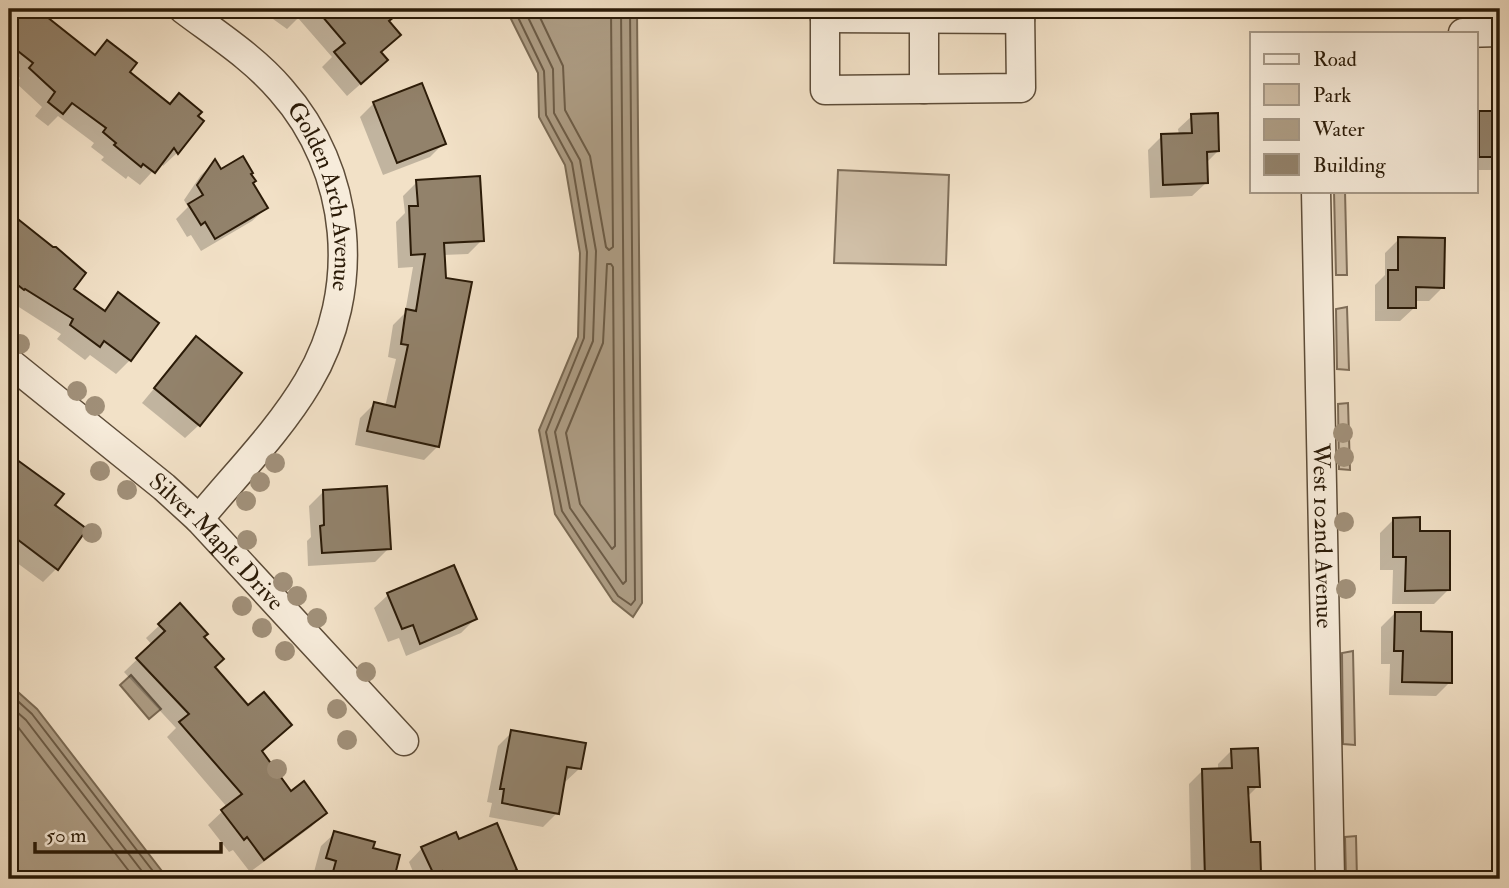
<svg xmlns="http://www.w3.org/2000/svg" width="1509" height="888" viewBox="0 0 1509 888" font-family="'IM FELL Double Pica',serif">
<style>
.green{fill:#d0bfa7;stroke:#7e6d58;stroke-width:2}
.water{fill:#ae9e86;stroke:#7a6a54;stroke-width:2}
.shadow{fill:#0003}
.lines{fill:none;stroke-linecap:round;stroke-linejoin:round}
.shore{stroke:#6c5c47;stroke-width:2}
.building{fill:#92826b;stroke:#2b1b08;stroke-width:2}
.minor-casing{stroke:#5d4c38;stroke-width:31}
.minor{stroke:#f7ecdb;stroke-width:28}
.tree{fill:#a08f78}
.labels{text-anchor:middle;stroke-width:5;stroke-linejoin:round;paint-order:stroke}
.street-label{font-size:24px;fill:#2b1b08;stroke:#f7ecdb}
</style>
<rect width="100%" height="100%" fill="#f2e1c7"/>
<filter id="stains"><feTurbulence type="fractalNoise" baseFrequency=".00286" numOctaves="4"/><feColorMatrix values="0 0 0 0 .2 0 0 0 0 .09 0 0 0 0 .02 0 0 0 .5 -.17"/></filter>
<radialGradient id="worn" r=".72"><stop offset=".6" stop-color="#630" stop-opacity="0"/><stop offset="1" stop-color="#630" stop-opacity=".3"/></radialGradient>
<g class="green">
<path d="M838,170L949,175L946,265L834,263Z"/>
<path d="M1334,191H1345L1347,275H1336Z"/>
<path d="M1347,307L1349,370L1337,369L1336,309Z"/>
<path d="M1348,403L1350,470L1339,469L1338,404Z"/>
<path d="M1353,651L1355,745L1343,744L1342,653Z"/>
<path d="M1356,836L1357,879H1346L1345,837Z"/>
</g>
<g class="water">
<path d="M506,9H637L642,603L633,617L613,601L555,514L539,430L578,337L580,253L565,165L539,117L538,73Z"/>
<path d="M131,675L161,709L149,719L120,685Z"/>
<path d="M9,684L37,709L168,879H9Z"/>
</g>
<g class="shadow">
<path d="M9,9H35L93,56L107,42L128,72L169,105L179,95L201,121L177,153L163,166L161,162L140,185L128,176L126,179L101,160L104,157L91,147L94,143L58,116L48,126L35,116L42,107L16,83L20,78L9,69Z"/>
<path d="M259,9H395L397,12L387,22L399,35L380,53L372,74L347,96L322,67L332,57L298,18L287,29Z"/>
<path d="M374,103L444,143L430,157L383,175L360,117Z"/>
<path d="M1480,112L1500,113V170H1476V117Z"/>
<path d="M1192,116L1218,151L1206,163V183L1192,196L1150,198L1148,150L1162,136L1179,135L1178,129Z"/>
<path d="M215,162L221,172L252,183L266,208L252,221L201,251L191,235L187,237L176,219L188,207L184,200L201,175Z"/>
<path d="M417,182L482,240L468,254L443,255L445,279L438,446L424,460L355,445L360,418L374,404L385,407L396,359L388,357L393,325L405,313L413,267L398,268L396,222L405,213L403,196Z"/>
<path d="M9,214L53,249L72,289L102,312L119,295L130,360L116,374L90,355L85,360L57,339L61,334L11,302L9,304Z"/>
<path d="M1399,239L1443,287L1429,301H1414V308L1400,321H1375V285L1385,275V253Z"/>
<path d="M196,338L199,425L185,438L142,403Z"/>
<path d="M9,455L61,494L53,506L57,568L43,582L9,557Z"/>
<path d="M323,492L389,548L375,562L308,566L307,541L311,537L309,506Z"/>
<path d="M1394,519L1418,533L1448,590L1434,604H1392L1393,570H1380V533Z"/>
<path d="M388,595L475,619L461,633L406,656L399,638L388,642L374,608Z"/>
<path d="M180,606L202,638L213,667L260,752L291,794L325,813L311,827L250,872L233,850L229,852L208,825L227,807L167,737L176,728L124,672L152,645L146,638Z"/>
<path d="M1395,613L1420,633L1450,682L1436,696L1389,695L1390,664H1381V627Z"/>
<path d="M512,732L579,769L565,782H562L557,813L543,827L489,817L492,803L487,802L498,746Z"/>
<path d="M1232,750L1258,786L1247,797L1249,844L1260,873L1253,879H1191L1189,784L1202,771L1218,770V764Z"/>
<path d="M335,833L370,849L398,857L392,879H322L323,874L314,872L321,846Z"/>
<path d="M458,842L515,869L505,879H416L409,862L422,848Z"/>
</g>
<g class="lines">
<g class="shore">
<path d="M514,9L544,71L546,115L572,163L587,252L584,338L546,432L562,511L618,596L631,605L635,600L630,9"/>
<path d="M524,9L553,69L554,113L580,160L596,251L593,341L555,432L570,508L623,584L626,581L621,9"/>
<path d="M536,9L563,66L565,110L590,156L606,247L609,250L613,247L611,9"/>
<path d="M607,264H611L613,267L615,546L612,549L580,504L566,433L603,343Z"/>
<path d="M9,693L32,714L159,879"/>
<path d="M9,705L26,720L148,879"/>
<path d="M9,719L18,727L135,879"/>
</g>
</g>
<g class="building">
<path d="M9,9H37L95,55L107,40L137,63L130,72L170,104L179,93L202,112L198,116L204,121L178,154L174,148L155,173L143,164L141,167L114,145L116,143L103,132L106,128L72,103L63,114L48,102L55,92L29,68L33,63L9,44Z"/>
<path d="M316,9H404L389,21L401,35L381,52L388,60L361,84L334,52L345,43Z"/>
<path d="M422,83L446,144L397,163L373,102Z"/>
<rect x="1479" y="111" width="21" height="46"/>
<path d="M1218,113L1219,151L1207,152L1208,183L1163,185L1161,134L1192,133L1191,114Z"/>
<path d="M243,156L253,173L251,174L256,181L253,183L268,208L215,239L205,222L201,225L188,204L203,195L197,185L215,159L221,169Z"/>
<path d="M480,176L484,241L444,243L446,278L472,282L439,447L367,431L374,402L395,407L408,345L401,344L406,309L416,311L425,254L411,255L409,206H418L416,180Z"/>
<path d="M9,212L53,247H56L86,273L74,289L105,311L118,292L159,323L131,361L104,341L100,347L70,325L73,319L25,289L24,290L9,278Z"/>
<path d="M1398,237L1445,238L1444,288L1416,287V308H1388V270H1398Z"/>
<path d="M196,336L242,373L200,426L154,388Z"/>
<path d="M9,454L64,494L55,505L87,529L58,570L9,533Z"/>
<path d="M387,486L391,549L322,553L320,526L324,525L323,490Z"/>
<path d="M1420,517V531H1450V590L1405,591L1406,557H1393V518Z"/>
<path d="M454,565L477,619L420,644L413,625L402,629L387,593Z"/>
<path d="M180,603L208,634L204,637L224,659L215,667L248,705L264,692L292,725L262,751L291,791L304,781L327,813L264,860L247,837L244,840L221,810L242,794L179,722L189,714L136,658L165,631L158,624Z"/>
<path d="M1395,612H1421V631L1452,632V683L1402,682L1403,651H1394Z"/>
<path d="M511,730L586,743L581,769L567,767L559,814L502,803L504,789H500Z"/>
<path d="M1258,748L1260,787H1248L1251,842H1260L1261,873L1249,874V879H1205L1202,769L1232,768L1231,749Z"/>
<path d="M497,823L517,870L495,879H446L442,871L434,875L421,847L456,832L459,839Z"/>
<path d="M334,831L375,842L373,848L400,855L394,879H331L336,861L326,858Z"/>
</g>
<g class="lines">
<g class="minor-casing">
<g id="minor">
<path id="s1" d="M183,9C216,34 254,58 281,90C352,170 363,290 308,382C279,431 236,474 199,519"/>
<path d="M825,9V90L1021,88L1020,9"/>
<path d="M825,18L1020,19"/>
<path d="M1463,33L1500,32"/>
<path d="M924,89V9"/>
<path id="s2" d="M1316,191L1330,879"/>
<path id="s3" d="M9,362L164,487L199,519L404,741"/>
</g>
</g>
<use href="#minor" class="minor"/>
</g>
<g class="tree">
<circle cx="20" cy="344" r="10"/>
<circle cx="77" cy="391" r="10"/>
<circle cx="95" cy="406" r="10"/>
<circle cx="1343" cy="433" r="10"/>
<circle cx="1344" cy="457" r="10"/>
<circle cx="275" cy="463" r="10"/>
<circle cx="100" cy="471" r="10"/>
<circle cx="260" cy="482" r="10"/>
<circle cx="127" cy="490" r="10"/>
<circle cx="246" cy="501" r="10"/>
<circle cx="1344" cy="522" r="10"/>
<circle cx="92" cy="533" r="10"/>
<circle cx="247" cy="540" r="10"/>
<circle cx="283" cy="582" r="10"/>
<circle cx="1346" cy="589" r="10"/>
<circle cx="297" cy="596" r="10"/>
<circle cx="242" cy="606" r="10"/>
<circle cx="317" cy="618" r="10"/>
<circle cx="262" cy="628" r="10"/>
<circle cx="285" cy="651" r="10"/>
<circle cx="366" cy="672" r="10"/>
<circle cx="337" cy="709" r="10"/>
<circle cx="347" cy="740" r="10"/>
<circle cx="277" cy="769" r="10"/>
</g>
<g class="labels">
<g class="street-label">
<text dy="8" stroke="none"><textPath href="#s1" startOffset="245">Golden Arch Avenue</textPath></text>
<text dy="8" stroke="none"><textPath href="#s2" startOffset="345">West 102nd Avenue</textPath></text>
<text dy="8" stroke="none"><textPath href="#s3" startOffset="275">Silver Maple Drive</textPath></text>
</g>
</g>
<rect width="1509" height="888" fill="none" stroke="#f2e1c7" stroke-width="35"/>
<rect x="10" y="10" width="1488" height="867" fill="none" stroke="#2b1b08" stroke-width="3.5"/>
<rect x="18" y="18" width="1474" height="853" fill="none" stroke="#2b1b08" stroke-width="2"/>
<rect x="1250" y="32" width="228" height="161" fill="#f7ecdb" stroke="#a59887" stroke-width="2"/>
<rect x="1264" y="54" width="35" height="10" fill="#f7ecdb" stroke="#a59887" stroke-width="2"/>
<text x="1313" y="66" font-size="21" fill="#2b1b08">Road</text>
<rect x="1264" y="84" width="35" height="21" fill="#d0bfa7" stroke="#a59887" stroke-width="2"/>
<text x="1313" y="102" font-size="21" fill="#2b1b08">Park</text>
<rect x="1264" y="119" width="35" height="21" fill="#ae9e86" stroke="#a59887" stroke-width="2"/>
<text x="1313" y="136" font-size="21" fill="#2b1b08">Water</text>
<rect x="1264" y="154" width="35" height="21" fill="#92826b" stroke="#a59887" stroke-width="2"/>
<text x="1313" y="172" font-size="21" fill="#2b1b08">Building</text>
<path d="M35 842v10h186v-10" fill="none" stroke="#2b1b08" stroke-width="3.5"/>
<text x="46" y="842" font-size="21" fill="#2b1b08" stroke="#f7ecdb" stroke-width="5" paint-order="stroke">50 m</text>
<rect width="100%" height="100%" filter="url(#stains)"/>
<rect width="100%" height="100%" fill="url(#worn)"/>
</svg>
